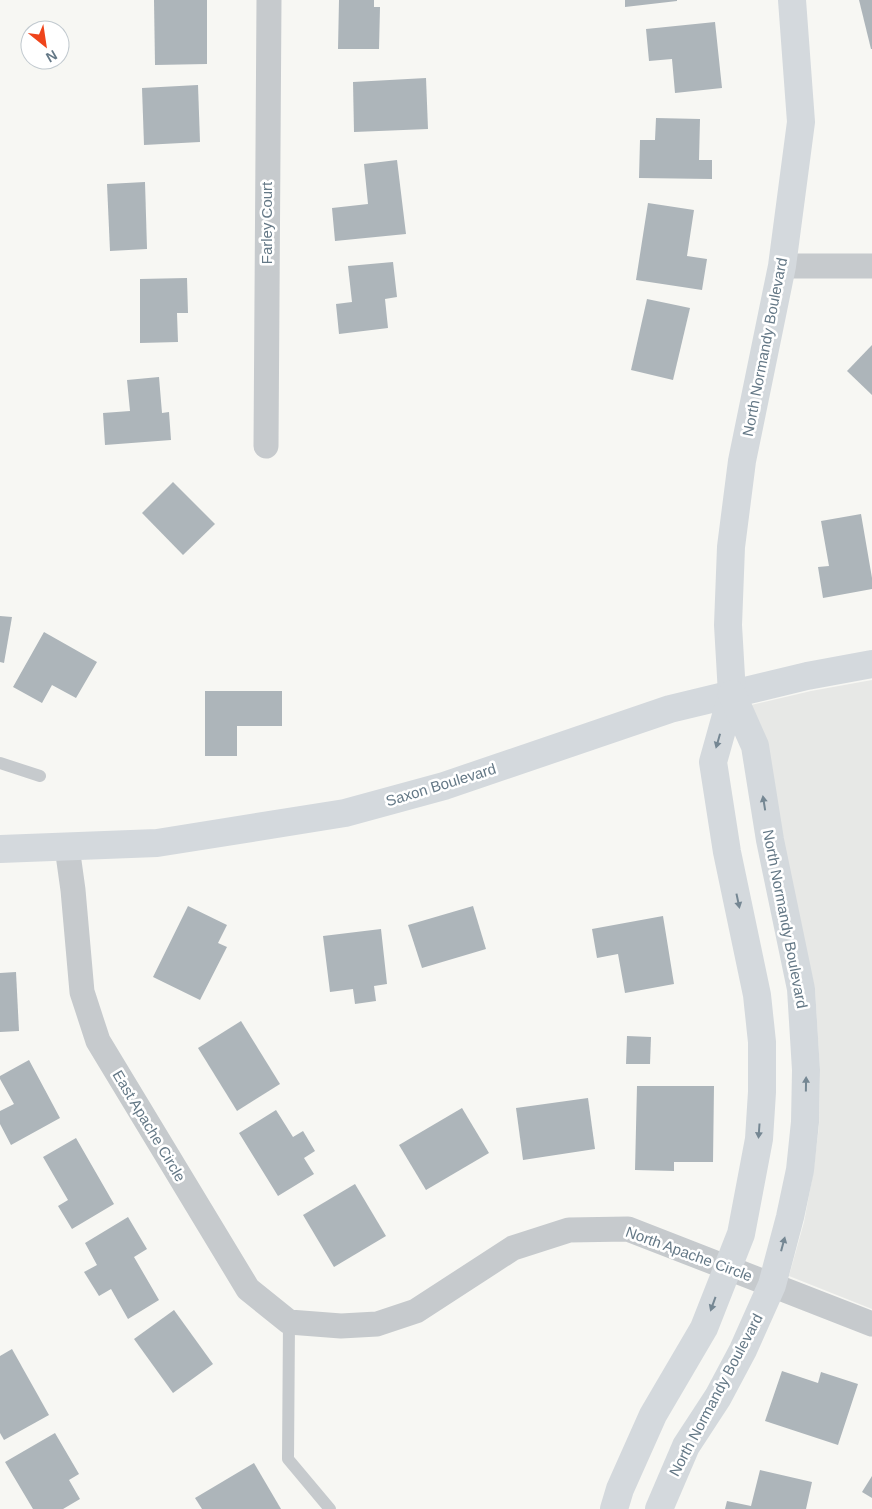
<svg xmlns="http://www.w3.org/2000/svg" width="872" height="1509" viewBox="0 0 872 1509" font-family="Arial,sans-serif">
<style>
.built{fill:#e7e8e6}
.building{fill:#adb5ba}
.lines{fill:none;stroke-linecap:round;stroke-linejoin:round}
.lane{stroke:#c6cacd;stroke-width:12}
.street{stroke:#c6cacd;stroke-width:25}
.secondary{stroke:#d4d9dd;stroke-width:28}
.oneway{fill:#758793}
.labels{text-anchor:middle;stroke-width:5;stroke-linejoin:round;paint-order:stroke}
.street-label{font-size:15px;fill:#647886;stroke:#fff}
</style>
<rect width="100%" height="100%" fill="#f7f7f3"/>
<path class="built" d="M872,680V1309L789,1276L804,1222L813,1174L819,1126L820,1071L815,989L751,705L811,691Z"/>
<g class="building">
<path d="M154,0H207V64L155,65Z"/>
<path d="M339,0H374V7H380L379,49H338Z"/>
<path d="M625,0H677V1L625,7Z"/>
<path d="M859,0H872V49H871Z"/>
<path d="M715,22L722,88L675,93L672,59L649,61L646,29Z"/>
<path d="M426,78L428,129L354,132L353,82Z"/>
<path d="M198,85L200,142L144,145L142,88Z"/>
<path d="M656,118L700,119L699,160H712V179L639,178L640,140H655Z"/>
<path d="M397,160L406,234L335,241L332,208L368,204L364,164Z"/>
<path d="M145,182L147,249L110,251L107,184Z"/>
<path d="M648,203L694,210L687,256L707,259L702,290L636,280Z"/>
<path d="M393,262L397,297L385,299L388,328L339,334L336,304L352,302L348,266Z"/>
<path d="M187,278L188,313H177L178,342L140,343V279Z"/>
<path d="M647,299L690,308L673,380L631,370Z"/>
<path d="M872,345V395L847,371Z"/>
<path d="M159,377L162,413L169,412L171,440L105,445L103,413L130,411L127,380Z"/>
<path d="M173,482L215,524L183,555L142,513Z"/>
<path d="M861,514L872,578V589L823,598L818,567L829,566L821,521Z"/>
<path d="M0,616L12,617L4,663L0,662Z"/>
<path d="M44,632L97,662L76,698L52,685L42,703L13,687Z"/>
<path d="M205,691H282V726H237V756H205Z"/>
<path d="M188,906L227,925L218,943L227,947L200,1000L153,977Z"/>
<path d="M473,906L486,949L422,968L408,925Z"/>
<path d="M663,916L674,984L625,993L618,954L597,958L592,929Z"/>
<path d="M381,929L387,984L374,986L376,1001L355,1004L353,989L330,992L323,936Z"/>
<path d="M16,972L19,1031L0,1032V973Z"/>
<path d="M241,1021L280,1084L237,1111L198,1048Z"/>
<path d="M627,1036L651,1037L650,1064H626Z"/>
<path d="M29,1060L60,1118L11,1145L0,1124V1111L14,1104L0,1079V1076Z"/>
<path d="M637,1086H714L713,1162H674V1171L635,1170Z"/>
<path d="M588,1098L595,1149L523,1160L516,1108Z"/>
<path d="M462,1108L489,1153L426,1190L399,1145Z"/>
<path d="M276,1110L293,1137L303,1131L315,1151L304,1158L314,1174L278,1196L239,1133Z"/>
<path d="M76,1138L114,1204L72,1229L58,1206L68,1200L43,1157Z"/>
<path d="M355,1184L386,1236L334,1267L303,1215Z"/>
<path d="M128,1217L147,1249L134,1257L159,1300L128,1319L111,1289L99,1296L84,1272L97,1265L85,1243Z"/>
<path d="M174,1310L213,1364L173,1393L134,1339Z"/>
<path d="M12,1349L49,1415L4,1440L0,1433V1356Z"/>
<path d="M782,1371L818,1383L821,1372L858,1384L838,1445L765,1421Z"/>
<path d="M55,1433L79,1474L69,1480L80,1499L63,1509H33L5,1462Z"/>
<path d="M254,1463L281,1509H202L195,1498Z"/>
<path d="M760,1470L812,1482L806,1509H725L727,1501L751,1506Z"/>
<path d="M872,1476V1498L862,1492Z"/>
</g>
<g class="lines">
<g class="lane">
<path d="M0,763L40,776"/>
<path d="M289,1322L288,1459L330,1509"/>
</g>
<g class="street">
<path d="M782,266H872"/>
<path d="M266,446L269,0"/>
<path d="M67,847L73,890L82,992L98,1041L248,1289L289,1322L341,1326L377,1324L416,1311L513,1248L569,1230L628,1229L872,1324"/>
</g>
<g class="secondary">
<path d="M0,849L157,843L345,813L444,786L670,709L807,676L872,664"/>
<path d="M614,1509L620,1489L653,1415L704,1328L741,1234L759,1139L762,1092V1042L757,995L727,852L713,762L732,694L728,625L731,547L742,461L782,266L801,122L792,0"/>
<path d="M659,1509L686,1446L718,1397L743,1350L772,1285L790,1217L800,1170L805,1122L806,1070L801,989L770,840L755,746L732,694"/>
</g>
</g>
<defs><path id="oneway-solid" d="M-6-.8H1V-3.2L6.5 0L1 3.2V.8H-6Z" transform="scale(1.25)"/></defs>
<g class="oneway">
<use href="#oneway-solid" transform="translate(718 741) rotate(106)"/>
<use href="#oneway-solid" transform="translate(764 803) rotate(-99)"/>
<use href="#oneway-solid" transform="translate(738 901) rotate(78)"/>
<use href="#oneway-solid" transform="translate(806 1084) rotate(-89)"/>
<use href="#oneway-solid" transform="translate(759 1131) rotate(94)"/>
<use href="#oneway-solid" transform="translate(783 1244) rotate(-75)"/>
<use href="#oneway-solid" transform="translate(713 1304) rotate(110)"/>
</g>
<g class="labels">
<g class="street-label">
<text transform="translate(267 223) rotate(-90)" y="5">Farley Court</text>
<text transform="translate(765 347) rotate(-79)" y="5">North Normandy Boulevard</text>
<text transform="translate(441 785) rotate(-17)" y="5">Saxon Boulevard</text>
<text transform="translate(785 919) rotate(79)" y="5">North Normandy Boulevard</text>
<text transform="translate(149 1126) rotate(59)" y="5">East Apache Circle</text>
<text transform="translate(689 1254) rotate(20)" y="5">North Apache Circle</text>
<text transform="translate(716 1395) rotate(-62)" y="5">North Normandy Boulevard</text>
</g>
</g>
<g transform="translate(45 45) rotate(150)"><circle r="24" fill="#ffffff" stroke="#c1c9cf"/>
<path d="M0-4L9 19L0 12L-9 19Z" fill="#ef441b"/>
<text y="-8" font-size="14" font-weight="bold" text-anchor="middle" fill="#647886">N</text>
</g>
</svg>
